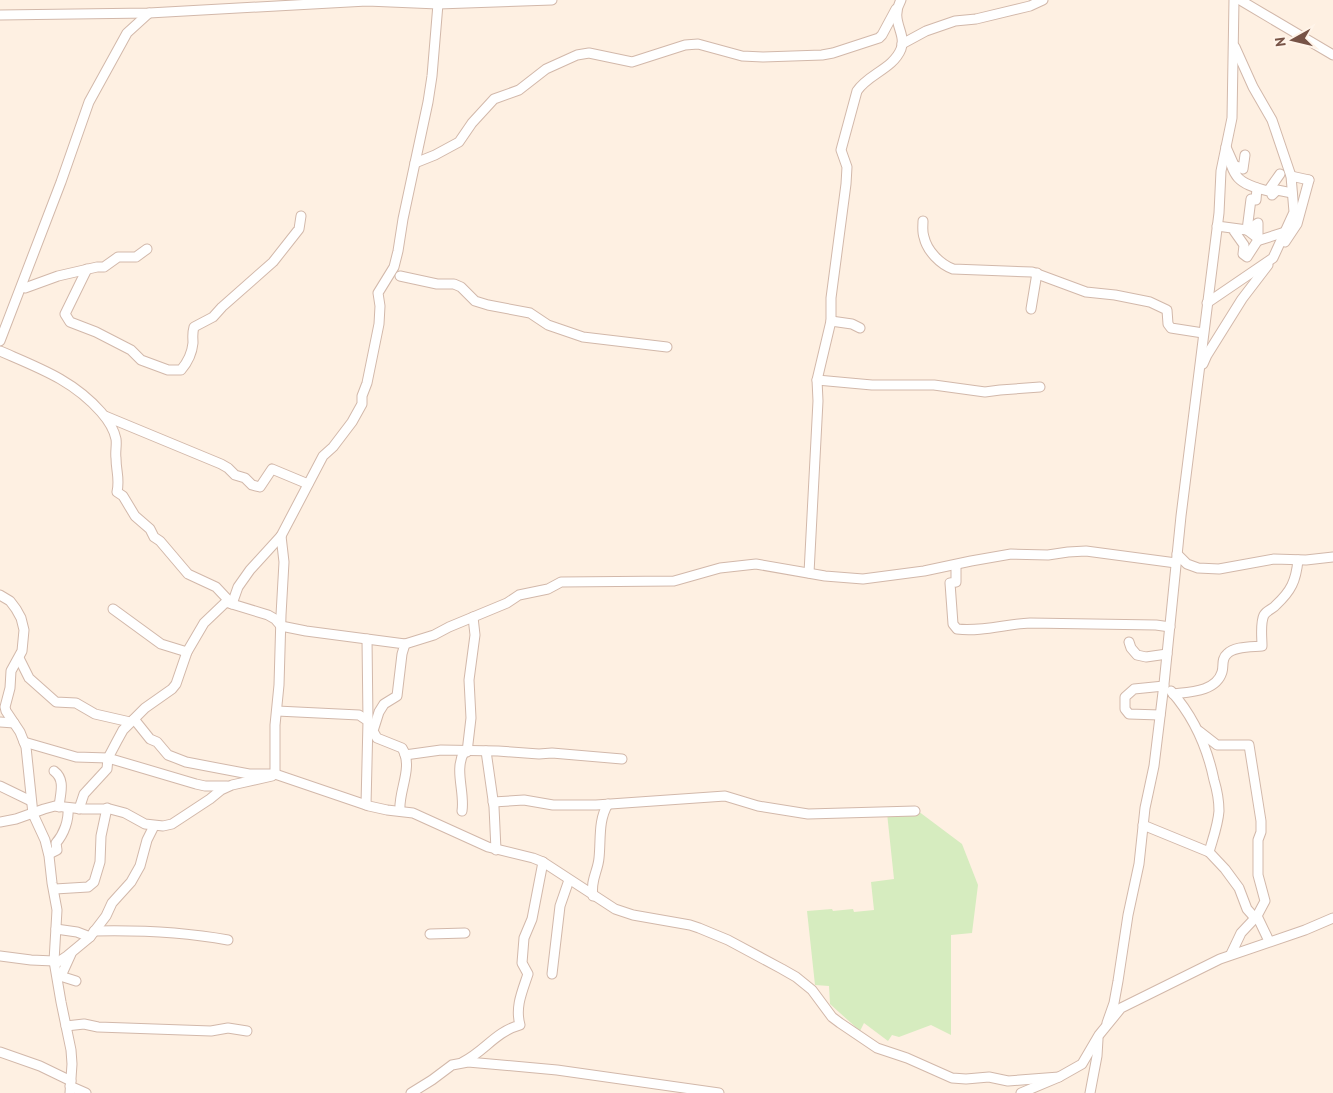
<svg xmlns="http://www.w3.org/2000/svg" width="1333" height="1093" viewBox="0 0 1333 1093" font-family="'PT Sans',sans-serif">
<style>
.green{fill:#d6ecbf}
.lines{fill:none;stroke-linecap:round;stroke-linejoin:round}
.minor-casing{stroke:#d2b8aa;stroke-width:11}
.minor{stroke:#fff;stroke-width:9}
</style>
<rect width="100%" height="100%" fill="#fef0e2"/>
<path class="green" d="M918,811L962,844L978,885L972,933L951,935V1035L931,1025L899,1037L892,1035L888,1041L864,1023L860,1031L830,1004L829,986L815,985L807,911L832,909L833,911L853,909L854,912L874,910L871,882L894,879L887,813Z"/>
<g class="lines">
<g class="minor-casing">
<g id="minor">
<path d="M1240,0L1333,55"/>
<path d="M438,4L432,76L428,102L403,219L398,251L394,267L378,293L380,306L379,324L367,383L362,396V404L352,422L333,447L323,456L281,536L250,570L238,587L232,604L226,602L204,623L187,652L176,684L172,689L145,708L134,719L150,739L157,742L168,755L186,762L249,774H275L369,806L387,810L413,813L488,847L533,858L543,862L615,909L633,915L690,925L699,928L728,940L782,969L796,977L812,990L832,1017L840,1023L877,1048L907,1058L952,1078L966,1079L989,1077L1008,1081L1059,1077"/>
<path d="M0,15L149,13L367,1L438,4L552,0"/>
<path d="M902,44L926,31L955,21L976,19L1030,6L1043,0"/>
<path d="M1245,155L1243,169L1234,165L1226,147C1234,178 1236,183 1268,191L1280,174"/>
<path d="M415,163L435,155L459,142L472,123L494,99L519,90L546,69L577,55L589,53L632,62L685,45L698,44L742,56L763,57L822,55L833,53L879,38L882,35L896,9"/>
<path d="M1291,176L1309,180"/>
<path d="M1257,188L1256,200L1251,199L1247,230L1260,240L1285,232"/>
<path d="M1272,195L1277,190L1292,193"/>
<path d="M923,221C923,226 922,232 924,237C927,251 940,264 953,269L1032,272L1086,292L1115,295L1150,302L1167,310L1168,324L1171,328L1203,333"/>
<path d="M1217,226L1232,228L1244,245L1243,254L1247,257L1258,240V223L1247,230L1232,228"/>
<path d="M1285,242L1297,224L1309,180"/>
<path d="M87,269L65,314L70,322L96,332L131,350L141,360L168,370H181C187,363 192,353 193,343C193,337 192,334 194,327L213,317L222,307L273,262L299,229L301,216"/>
<path d="M400,276L437,284H454L461,287L475,301L488,305L530,313L548,325L583,337L667,347"/>
<path d="M25,288L58,276L97,267H104L118,257H136L147,249"/>
<path d="M1207,303L1273,258L1294,212L1291,176L1272,120L1253,87L1235,47"/>
<path d="M1031,309L1037,273"/>
<path d="M831,321V298L846,184L847,167L841,150L857,91C868,74 893,69 901,49C907,32 889,21 901,0"/>
<path d="M0,341L61,182L89,102L127,33L149,13"/>
<path d="M0,351C39,368 73,380 101,412C108,420 114,429 116,439C117,445 115,452 116,458C116,472 120,478 117,492L123,496L135,516L150,529L154,537L160,541L188,574L216,587L232,604L268,615L275,619L281,626L306,631L405,644L402,654L397,696L384,704L379,712L373,731L377,738L402,748C414,767 398,791 400,811"/>
<path d="M1203,364L1207,355L1242,299L1268,265"/>
<path d="M817,380L872,385H934L985,392L1000,390L1040,387"/>
<path d="M105,416L221,464L228,468L235,475L245,478L252,485L260,487L272,469L308,484"/>
<path d="M1177,554L1187,564L1198,568L1219,569L1274,559L1306,560L1333,557"/>
<path d="M956,565V582L950,583L953,624L957,629C982,632 1006,624 1030,623L1156,625L1170,627"/>
<path d="M809,573L818,401L817,380L831,321L852,324L860,328"/>
<path d="M0,595L10,601L16,609L21,618L24,630L22,651L11,671L10,688L5,707L6,711L20,732L26,747L33,814L45,840L49,856L52,883L57,910L54,961L61,1002L71,1050L72,1064L70,1093"/>
<path d="M113,609L161,644L187,652"/>
<path d="M367,639L368,721"/>
<path d="M1129,642L1131,648L1137,655L1146,657L1167,654"/>
<path d="M405,644L434,635L449,627L507,603L519,595L548,589L561,582L674,581L720,568L756,564L825,576L863,579L924,571L971,561L1011,554L1048,555L1068,552L1086,551L1176,563"/>
<path d="M19,658L29,678L56,702L76,703L95,714L130,722"/>
<path d="M1171,691C1194,717 1207,746 1214,780C1217,790 1219,800 1219,811C1218,825 1213,838 1209,852"/>
<path d="M1173,694C1189,692 1216,692 1222,672C1224,666 1221,659 1227,654C1234,646 1252,647 1262,646C1262,637 1260,623 1264,615C1267,610 1273,609 1276,605C1291,591 1296,581 1298,560"/>
<path d="M277,711L359,715L368,721L366,805"/>
<path d="M1160,715L1129,714L1125,709V697L1134,689L1164,686"/>
<path d="M0,722L14,723"/>
<path d="M1199,731L1217,745H1249L1261,821V832L1258,840V875L1265,901L1257,916L1241,933L1231,954"/>
<path d="M24,742L76,757L108,758L196,784L205,786H227"/>
<path d="M486,751L494,807L496,850"/>
<path d="M467,752L471,718L469,680L475,635L473,617"/>
<path d="M405,755L441,750L498,751L539,754L552,753L622,759"/>
<path d="M54,771C66,780 60,794 59,807"/>
<path d="M0,786L31,801"/>
<path d="M493,802L524,800L553,805H596L725,796L758,806L808,814L915,811"/>
<path d="M79,809L84,794L107,769L108,758L117,741L123,730L133,720"/>
<path d="M462,811C465,792 454,770 464,752"/>
<path d="M0,822L16,819L44,809L55,806L83,809H110L125,813L145,824L163,826L172,824L210,799L221,790L232,785L272,776L275,774V725L279,685L281,615L284,562L281,536"/>
<path d="M1143,825L1209,852L1225,869L1239,888L1247,909L1255,918"/>
<path d="M49,854L57,850L56,843C64,834 69,820 68,808"/>
<path d="M55,889L88,887L94,882L100,862L101,836L107,808"/>
<path d="M593,896C590,881 598,871 599,858C601,840 598,820 608,804"/>
<path d="M1257,916L1269,941"/>
<path d="M56,929L77,932L90,937"/>
<path d="M94,931C139,930 184,932 228,940"/>
<path d="M430,934L465,933"/>
<path d="M0,956L31,960L54,961"/>
<path d="M55,964L67,956L90,937L106,916L112,903L131,882L140,866L147,840L154,826"/>
<path d="M552,974L560,906L569,880"/>
<path d="M57,975L76,981"/>
<path d="M61,976L71,954"/>
<path d="M1107,1023L1114,1003L1118,981L1128,915L1139,864L1145,808L1154,766L1164,684L1181,516L1219,213L1221,171L1232,118L1234,0"/>
<path d="M66,1026L84,1024L98,1027L211,1031L228,1028L247,1031"/>
<path d="M0,1052L40,1066L71,1081"/>
<path d="M463,1062C485,1051 495,1032 520,1025C515,1007 522,992 528,974L522,963L524,938L532,919L543,862"/>
<path d="M70,1086L86,1093"/>
<path d="M411,1093L432,1080L452,1065L468,1062L557,1070L719,1093"/>
<path d="M1021,1093L1059,1077L1082,1064L1099,1035L1121,1008L1220,959L1305,930L1333,918"/>
<path d="M1090,1093L1097,1056L1098,1039"/>
</g>
</g>
<use href="#minor" class="minor"/>
</g>
<g transform="translate(1293 40) rotate(262)" stroke="#fff4e9" stroke-width="4" paint-order="stroke">
<path d="M0-4L9 19L0 12L-9 19Z" fill="#775346"/>
<text y="-8" font-size="14" font-weight="bold" text-anchor="middle" fill="#775346">N</text>
</g>
</svg>
